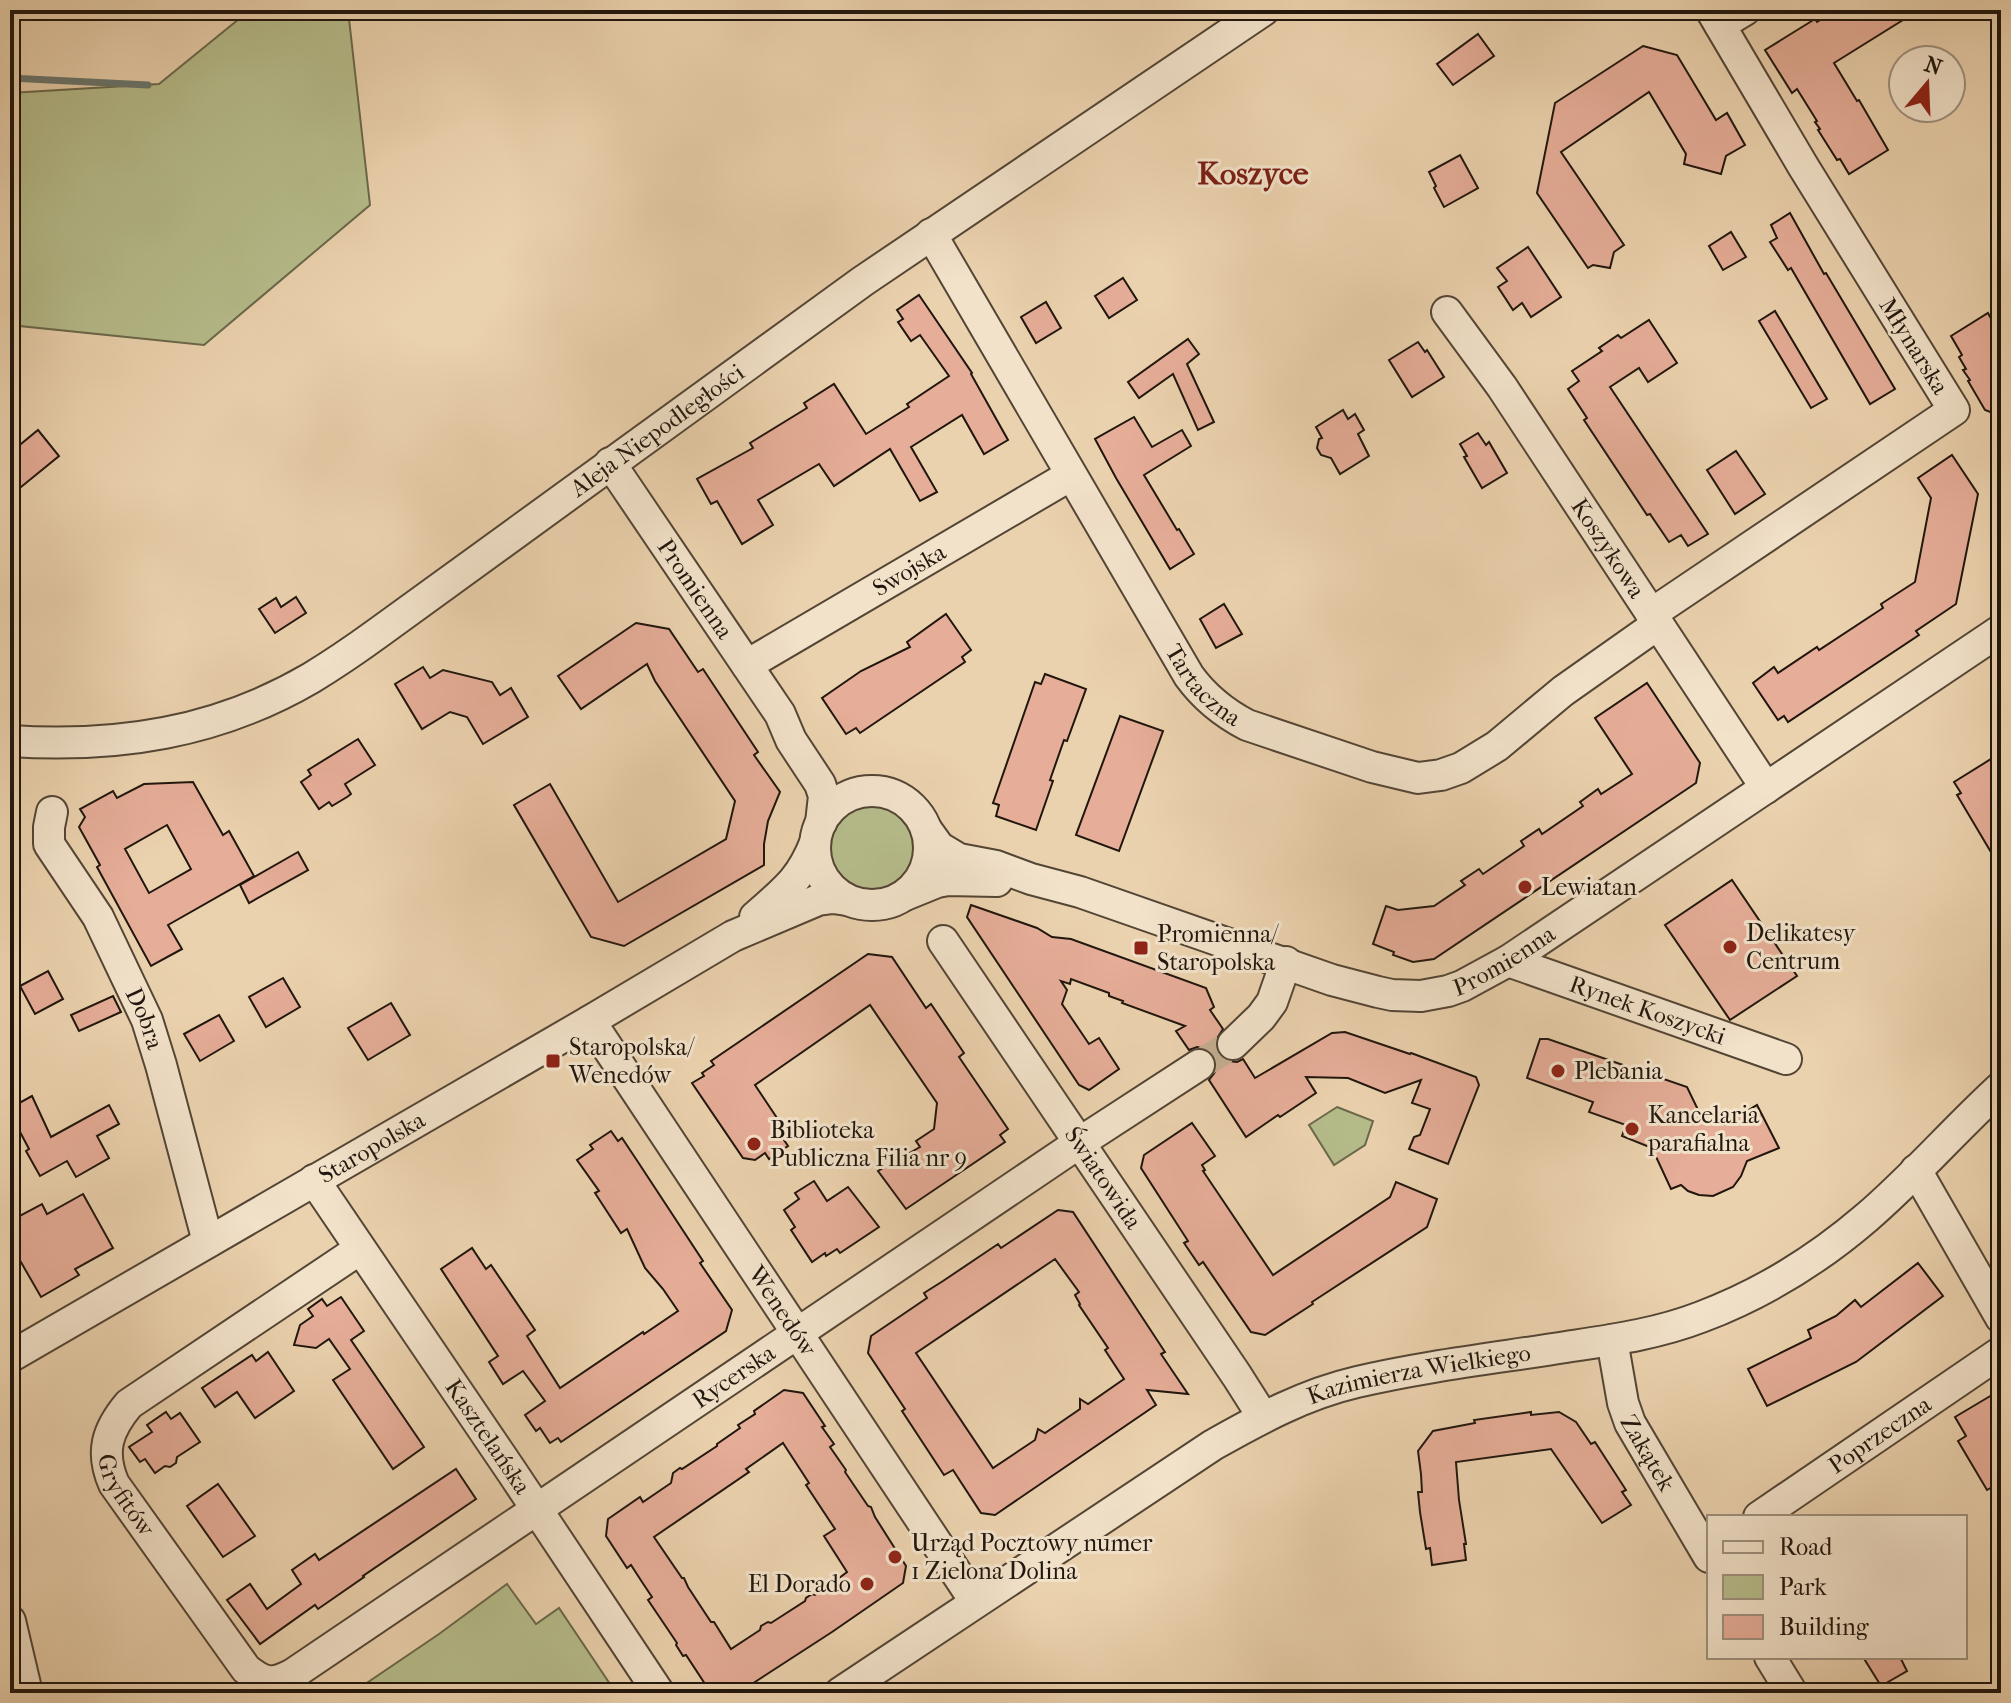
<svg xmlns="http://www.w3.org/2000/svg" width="2011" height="1703" viewBox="0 0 2011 1703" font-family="'IM FELL French Canon',serif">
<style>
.green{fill:#b6bc8b;stroke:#6b694c;stroke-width:2}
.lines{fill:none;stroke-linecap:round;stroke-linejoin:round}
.stream{stroke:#69766f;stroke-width:7}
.building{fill:#e6ad98;stroke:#20160d;stroke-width:2;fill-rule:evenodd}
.minor-tunnel{stroke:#c2ac8e;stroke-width:30;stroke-dasharray:30 15;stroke-linecap:butt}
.minor-casing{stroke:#534535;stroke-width:34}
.minor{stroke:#f2e2ca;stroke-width:30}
.poi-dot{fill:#8f2418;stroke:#f2e2ca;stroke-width:3}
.labels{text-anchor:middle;stroke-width:6;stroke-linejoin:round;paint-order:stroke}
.street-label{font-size:24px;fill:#20160d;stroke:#f2e2ca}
.poi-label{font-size:24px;fill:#20160d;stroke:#f2e2ca;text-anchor:start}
.district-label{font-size:32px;font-weight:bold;fill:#7a1f14;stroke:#f2e2ca}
</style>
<rect width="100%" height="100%" fill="#ebd2ae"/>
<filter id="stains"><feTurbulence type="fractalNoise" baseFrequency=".0025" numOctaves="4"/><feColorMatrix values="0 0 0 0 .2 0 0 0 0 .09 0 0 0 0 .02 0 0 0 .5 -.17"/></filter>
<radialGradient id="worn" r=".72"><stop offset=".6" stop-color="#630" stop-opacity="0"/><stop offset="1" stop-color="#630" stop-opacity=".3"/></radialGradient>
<g class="green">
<path d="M250,10H348L370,205L204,345L10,325V93L159,84Z"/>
<circle cx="871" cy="848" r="43"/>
<path d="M1337,1107L1373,1121L1365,1145L1334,1165L1309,1125Z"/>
<path d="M507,1584L536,1624L559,1608L616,1693H352L439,1634Z"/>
</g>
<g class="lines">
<path class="stream" d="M10,78L148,85"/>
</g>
<g class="building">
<path d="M1837,10H1919L1834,63L1857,101L1859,100L1888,150L1849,174L1840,159L1837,160L1818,130L1820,129L1815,122L1817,121L1797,89L1792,93L1765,50L1815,19L1817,22Z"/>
<path d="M1478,34L1494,56L1453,85L1437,64Z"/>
<path d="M1643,46L1677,55L1716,120L1727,113L1745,145L1726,156L1721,174L1684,164L1686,154L1649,92L1561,152L1624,245L1614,252L1610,268L1593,265L1588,268L1537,193L1555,103Z"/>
<path d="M1460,155L1478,188L1444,207L1434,188L1436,186L1429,172Z"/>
<path d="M1790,213L1824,274L1826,273L1895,389L1870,404L1791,268L1788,270L1770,242L1777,238L1771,225Z"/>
<path d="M1731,232L1746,257L1723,270L1709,246Z"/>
<path d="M1528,247L1561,297L1531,317L1522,303L1513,310L1498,287L1507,281L1497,268Z"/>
<path d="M1123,278L1137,300L1109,318L1095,296Z"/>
<path d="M919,295L972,373L971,374L1008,440L984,454L962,415L911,447L937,492L920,501L890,449L834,486L819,464L758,500L773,525L742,544L717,501L711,504L697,479L753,448L750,443L807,408L804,403L834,384L866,434L909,407L907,404L949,376L920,335L911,341L898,322L903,319L897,310Z"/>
<path d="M1046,302L1061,328L1036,343L1021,317Z"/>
<path d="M1775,311L1827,399L1811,408L1759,321Z"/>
<path d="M1988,313L1994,324L2001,319V416L1985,410L1968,381L1970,380L1963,370L1966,369L1959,357L1962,355L1951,336Z"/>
<path d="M1649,320L1677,363L1648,382L1639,368L1610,387L1708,534L1688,546L1681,535L1669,542L1650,514L1647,515L1584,420L1587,418L1568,389L1579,381L1572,371L1602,351L1599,348L1618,335L1621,338Z"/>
<path d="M1188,339L1199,354L1187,364L1214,422L1198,430L1173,374L1139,398L1128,382Z"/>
<path d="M1418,342L1425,352L1427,350L1444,377L1412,397L1389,360Z"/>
<path d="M1343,410L1348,419L1355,414L1364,430L1358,434L1369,456L1340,474L1331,458L1321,455L1317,448L1319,439L1322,438L1316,427Z"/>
<path d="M1134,417L1152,447L1182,430L1191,446L1144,475L1177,530L1179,529L1194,554L1170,569L1116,478L1095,439Z"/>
<path d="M38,430L59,456L10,496V453Z"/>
<path d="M1478,433L1486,445L1489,442L1507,473L1482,488L1464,457L1467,456L1460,444Z"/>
<path d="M1736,451L1765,494L1735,514L1707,470Z"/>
<path d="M1952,455L1978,494L1956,604L1916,631L1919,635L1788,722L1784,716L1778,720L1753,683L1774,667L1778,673L1817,647L1819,650L1883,608L1881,604L1915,582L1931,498L1918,478Z"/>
<path d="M296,597L306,613L275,633L259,609L276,598L281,607Z"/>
<path d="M1224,604L1242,634L1216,648L1200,619Z"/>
<path d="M946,614L971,650L962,657L965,662L860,733L856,728L846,734L822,698L861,671L910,647L907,642Z"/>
<path d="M636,623L669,629L698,672L703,669L758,752L754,755L780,792L768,821L764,844V865L624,946L591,937L514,805L550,784L618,902L726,839L735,801L655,681L647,664L581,709L558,676Z"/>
<path d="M423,667L430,678L443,670L492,682L500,695L511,688L528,717L483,744L467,717L450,712L422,729L395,684Z"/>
<path d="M1045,674L1086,689L1067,741L1064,740L1050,780L1053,781L1036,830L996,816L999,805L993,803L1035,682L1041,684Z"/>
<path d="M1647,683L1700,763L1696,783L1434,959L1413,962L1393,955L1394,952L1373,944L1386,906L1398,910L1434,906L1465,885L1461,881L1479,869L1483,874L1524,846L1521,841L1539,829L1542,834L1583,806L1580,802L1598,789L1601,794L1632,774L1595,718Z"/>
<path d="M1120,716L1163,731L1119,851L1076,835Z"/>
<path d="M358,739L375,765L345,784L351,794L347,797L332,806L329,802L319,809L301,782L311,775L308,770Z"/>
<path d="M1991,759L2001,775V869L1957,795L1961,793L1954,782Z"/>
<path d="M193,782L223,835L229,831L254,876L168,925L182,949L151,966L97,867L100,865L79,827L85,817L80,809L113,791L117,798L144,784ZM167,825L191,869L149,893L125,849Z"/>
<path d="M298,852L308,870L249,903L240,885Z"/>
<path d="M1732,880L1797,976L1730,1020L1665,925Z"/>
<path d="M971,905L1037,928L1052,937L1071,939L1206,988L1214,1007L1210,1010L1223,1029L1216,1040L1215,1048L1220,1056L1229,1061L1237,1062L1243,1059L1255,1078L1332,1033L1345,1032L1410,1054L1411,1053L1476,1077L1479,1085L1448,1164L1409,1149L1414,1137L1420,1135L1430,1109L1412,1103L1421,1080L1385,1093L1348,1078L1306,1077L1316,1093L1280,1117L1278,1115L1246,1137L1209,1080L1215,1072L1217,1063L1214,1056L1206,1049L1197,1047L1189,1050L1176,1031L1185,1026L1122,1003L1123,1001L1109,996V993L1071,979L1070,984L1061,981L1067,990L1062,1004L1089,1044L1099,1038L1119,1069L1089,1090L1079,1085L967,917Z"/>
<path d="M868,954L892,957L926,1008L931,1004L964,1053L959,1057L1008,1129L1000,1135L1005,1142L906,1209L878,1171L920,1147L916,1141L934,1129L937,1103L870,1005L755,1085L779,1121L774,1125L788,1146L769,1159L765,1153L755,1160L743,1158L692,1083L704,1076L702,1073L714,1065L711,1061Z"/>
<path d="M48,971L63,999L35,1014L20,986Z"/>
<path d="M283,978L300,1007L266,1027L249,997Z"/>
<path d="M113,996L121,1012L79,1031L71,1015Z"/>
<path d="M391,1003L410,1035L368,1060L348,1028Z"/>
<path d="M219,1015L234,1041L200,1061L184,1034Z"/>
<path d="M1540,1039H1548L1687,1087L1700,1114L1706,1121L1724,1125L1757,1105L1779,1148L1747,1161L1741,1176L1733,1187L1713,1196L1699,1195L1688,1191L1681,1185L1671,1189L1652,1148L1622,1136L1626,1125L1589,1112L1593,1102L1527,1078Z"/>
<path d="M32,1096L51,1137L109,1105L119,1124L97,1136L109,1158L76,1177L67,1161L40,1176L26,1151L29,1149L10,1113V1108Z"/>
<path d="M1192,1123L1215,1156L1202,1165L1205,1170L1203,1171L1273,1275L1390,1197L1396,1182L1437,1199L1427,1227L1312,1302L1313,1304L1265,1335L1251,1332L1203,1262L1199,1265L1184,1243L1188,1241L1141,1168L1144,1155Z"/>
<path d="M611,1131L618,1141L622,1138L638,1162L703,1261L700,1263L732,1310L726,1331L561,1442L558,1438L550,1443L540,1428L536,1431L525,1415L545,1401L523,1371L503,1384L489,1362L498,1356L441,1269L472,1248L486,1269L491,1265L535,1330L527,1336L560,1388L643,1332L644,1334L678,1311L663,1289L645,1268L627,1229L621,1233L595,1193L599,1191L577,1160L593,1149L590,1145Z"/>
<path d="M814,1181L827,1201L848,1187L879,1227L840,1253L837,1249L826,1256L825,1253L812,1262L791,1230L795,1227L784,1210L799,1199L795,1193Z"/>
<path d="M83,1194L113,1248L75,1269L79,1275L41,1297L10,1243V1221L42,1204L47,1214Z"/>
<path d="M1058,1210L1073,1212L1165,1352L1161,1354L1188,1394L1147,1390L1156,1405L995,1515L981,1513L953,1470L944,1475L902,1411L905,1409L868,1353L871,1336L927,1298L924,1293L943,1281L998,1244L1001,1248ZM1055,1259L1079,1292L1075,1295L1080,1304L1079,1305L1108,1348L1105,1350L1124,1379L1088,1404L1080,1399V1409L1045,1433L1038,1429L1035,1440L993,1468L916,1353Z"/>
<path d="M1918,1263L1943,1296L1856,1362L1767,1406L1748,1369L1811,1338L1808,1330L1836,1316L1855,1300L1861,1307Z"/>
<path d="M341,1297L364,1331L351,1340L424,1447L393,1469L333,1380L350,1369L329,1339L316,1348L294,1345L300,1325L313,1316L308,1309L322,1299L327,1306Z"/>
<path d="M268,1352L294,1391L255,1418L237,1392L215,1407L202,1388L252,1355L256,1361Z"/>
<path d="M784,1390L803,1393L825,1426L822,1427L834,1444L830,1447L846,1470L845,1472L868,1506L871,1507L875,1517L906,1566L903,1583L832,1632L738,1693H711L686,1655L683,1656L676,1645L677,1643L648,1600L652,1597L642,1582L631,1565L627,1568L606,1536L608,1519L640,1497L643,1502L671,1483L673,1473L680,1468L682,1469L717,1446V1444L740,1428L738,1425L755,1414L754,1411ZM783,1443L809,1483L806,1485L835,1529L824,1536L847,1572L830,1585L815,1595L812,1594L806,1598L805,1601L771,1623L768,1622L761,1626L760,1630L731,1649L714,1622H711L688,1587L684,1578H682L654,1537L749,1472L746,1469Z"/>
<path d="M1992,1395L2001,1409V1482L1987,1490L1958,1441L1966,1436L1955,1417Z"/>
<path d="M166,1412L171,1419L180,1413L200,1442L177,1457L176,1463L170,1467L165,1466L155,1473L145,1459L140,1462L129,1447L152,1432L147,1425Z"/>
<path d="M1531,1412V1415L1559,1412L1576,1422L1591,1444L1595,1442L1626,1490L1622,1492L1631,1505L1602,1523L1551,1449L1456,1462L1459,1500L1466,1544H1464L1466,1560L1432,1565L1430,1548L1426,1549L1420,1512L1418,1492H1422L1421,1474L1418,1451L1433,1431L1475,1423L1474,1420Z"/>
<path d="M456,1469L476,1499L363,1576L364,1577L318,1609L315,1605L260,1644L227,1600L250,1584L267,1609L301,1584L292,1570L315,1554L319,1560Z"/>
<path d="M218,1484L255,1536L223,1557L187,1506Z"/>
<path d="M1863,1657H1900L1907,1671L1881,1686Z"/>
</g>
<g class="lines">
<path class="minor-tunnel" d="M1199,1065L1233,1044"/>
<g class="minor-casing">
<g id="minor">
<path d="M1720,25L1745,10"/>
<path id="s1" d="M931,234L1189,676C1205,698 1224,713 1247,725L1372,767L1418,778L1441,775L1461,768L1497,746L1563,691L1658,624"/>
<path id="s2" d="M1447,312L1502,387L1766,788"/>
<path id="s3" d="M610,463L780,714L791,740L820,784L824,796L821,823"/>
<path d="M1651,614L1954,410L1803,166L1711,10"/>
<path id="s4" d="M747,665L1071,475"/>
<path id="s5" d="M10,741C117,748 217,733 311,678C334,664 356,649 378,633L863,281L1264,10"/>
<circle cx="872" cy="848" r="57"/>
<path id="s6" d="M52,812L49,827V844L98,917L147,1020L161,1065L208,1242"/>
<path id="s7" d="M926,829L939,847L959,859L996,866L1031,879L1080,892L1332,980L1378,992L1392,995L1421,996L1448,991L1462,986L1508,961L2001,630"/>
<path d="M905,895L937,882L948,880L997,881"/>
<path d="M755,917C784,891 800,881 815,843"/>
<path id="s8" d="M943,941L1237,1376L1263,1417"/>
<path id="s9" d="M1508,961L1786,1059"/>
<path id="s10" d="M590,1021L975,1601"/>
<path d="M1233,1044L1261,1017L1272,1002L1286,962"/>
<path d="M1916,1170L2001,1318"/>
<path id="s11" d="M314,1180L512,1472L659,1693"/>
<path id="s12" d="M360,1249L129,1404C107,1430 100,1452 114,1484L246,1669C265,1684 272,1685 293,1674L1079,1143L1199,1065"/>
<path id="s13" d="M1612,1340L1623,1403L1630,1423L1709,1557"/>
<path id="s14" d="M10,1357L590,1021L733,936L818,900L833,898L847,900"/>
<path id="s15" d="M1759,1517L2001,1352"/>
<path d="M10,1621L27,1693"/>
<path d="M1770,1657L1792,1693"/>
<path id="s16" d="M840,1693L1213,1445C1259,1419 1305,1394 1357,1382C1425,1366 1496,1358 1566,1347C1612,1340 1657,1334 1701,1317C1762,1294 1817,1260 1866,1218C1914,1177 1955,1129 2001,1087"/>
</g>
</g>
<use href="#minor" class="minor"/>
</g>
<g class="poi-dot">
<circle cx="1525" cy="887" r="8"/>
<circle cx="1730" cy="947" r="8"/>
<rect x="1133" y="940" width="16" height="16" rx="4"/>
<rect x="545" y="1053" width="16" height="16" rx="4"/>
<circle cx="1558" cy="1071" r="8"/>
<circle cx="1632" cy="1129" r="8"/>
<circle cx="754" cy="1144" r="8"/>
<circle cx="895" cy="1557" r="8"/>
<circle cx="867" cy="1584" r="8"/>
</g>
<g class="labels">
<g class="street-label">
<text transform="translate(1914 346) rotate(58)" y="8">Młynarska</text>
<text dy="8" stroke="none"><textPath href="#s5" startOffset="738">Aleja Niepodległości</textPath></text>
<text dy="8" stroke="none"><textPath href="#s2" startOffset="286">Koszykowa</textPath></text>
<text dy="8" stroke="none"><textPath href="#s4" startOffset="188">Swojska</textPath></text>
<text dy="8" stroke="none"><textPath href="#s3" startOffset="152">Promienna</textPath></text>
<text dy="8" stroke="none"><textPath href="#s1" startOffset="528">Tartaczna</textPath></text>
<text dy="8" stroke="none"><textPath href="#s7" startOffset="620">Promienna</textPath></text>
<text dy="8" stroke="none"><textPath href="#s9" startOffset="148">Rynek Koszycki</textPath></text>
<text dy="8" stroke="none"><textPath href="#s6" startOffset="232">Dobra</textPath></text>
<text dy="8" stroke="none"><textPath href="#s14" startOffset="418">Staropolska</textPath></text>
<text dy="8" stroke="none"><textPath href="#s8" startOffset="286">Światowida</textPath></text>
<text dy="8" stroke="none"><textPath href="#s10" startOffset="348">Wenedów</textPath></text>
<text dy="8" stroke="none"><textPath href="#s12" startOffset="1176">Rycerska</textPath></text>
<text dy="8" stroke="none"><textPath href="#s16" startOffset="668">Kazimierza Wielkiego</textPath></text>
<text dy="8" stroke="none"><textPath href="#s15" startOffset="146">Poprzeczna</textPath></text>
<text dy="8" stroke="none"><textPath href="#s11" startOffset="310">Kasztelańska</textPath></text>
<text dy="8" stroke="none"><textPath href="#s13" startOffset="120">Zakątek</textPath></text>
<text dy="8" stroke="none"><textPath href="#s12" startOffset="380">Gryfitów</textPath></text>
</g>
<g class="poi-label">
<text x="1541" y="895">Lewiatan</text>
<text x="1746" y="941">Delikatesy<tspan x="1746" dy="28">Centrum</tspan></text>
<text x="1157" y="942">Promienna/<tspan x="1157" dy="28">Staropolska</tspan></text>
<text x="569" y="1055">Staropolska/<tspan x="569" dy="28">Wenedów</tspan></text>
<text x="1574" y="1079">Plebania</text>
<text x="1648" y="1123">Kancelaria<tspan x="1648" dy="28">parafialna</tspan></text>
<text x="770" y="1138">Biblioteka<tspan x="770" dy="28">Publiczna Filia nr 9</tspan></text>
<text x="911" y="1551">Urząd Pocztowy numer<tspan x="911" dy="28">1 Zielona Dolina</tspan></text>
<text x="851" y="1592" text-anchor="end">El Dorado</text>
</g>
<g class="district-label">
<text x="1253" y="184">Koszyce</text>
</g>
</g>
<rect width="2011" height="1703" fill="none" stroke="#ebd2ae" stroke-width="40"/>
<rect x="12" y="12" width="1987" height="1679" fill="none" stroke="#20160d" stroke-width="4"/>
<rect x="20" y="20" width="1971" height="1663" fill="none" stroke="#20160d" stroke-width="2"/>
<rect x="1707" y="1515" width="260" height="144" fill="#f2e2ca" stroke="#9e907e" stroke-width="2"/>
<rect x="1723" y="1541" width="40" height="12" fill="#f2e2ca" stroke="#9e907e" stroke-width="2"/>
<text x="1779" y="1555" font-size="24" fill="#20160d">Road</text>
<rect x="1723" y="1575" width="40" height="24" fill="#b6bc8b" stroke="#9e907e" stroke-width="2"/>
<text x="1779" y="1595" font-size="24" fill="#20160d">Park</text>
<rect x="1723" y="1615" width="40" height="24" fill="#e6ad98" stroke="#9e907e" stroke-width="2"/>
<text x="1779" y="1635" font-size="24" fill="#20160d">Building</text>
<g transform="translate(1927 84) rotate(19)"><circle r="38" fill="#f2e2ca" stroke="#9e907e" stroke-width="2"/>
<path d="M0-6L14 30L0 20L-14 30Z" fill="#8f2418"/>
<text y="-12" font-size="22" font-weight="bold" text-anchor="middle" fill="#20160d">N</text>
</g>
<rect width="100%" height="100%" filter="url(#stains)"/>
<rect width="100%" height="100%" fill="url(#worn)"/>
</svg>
